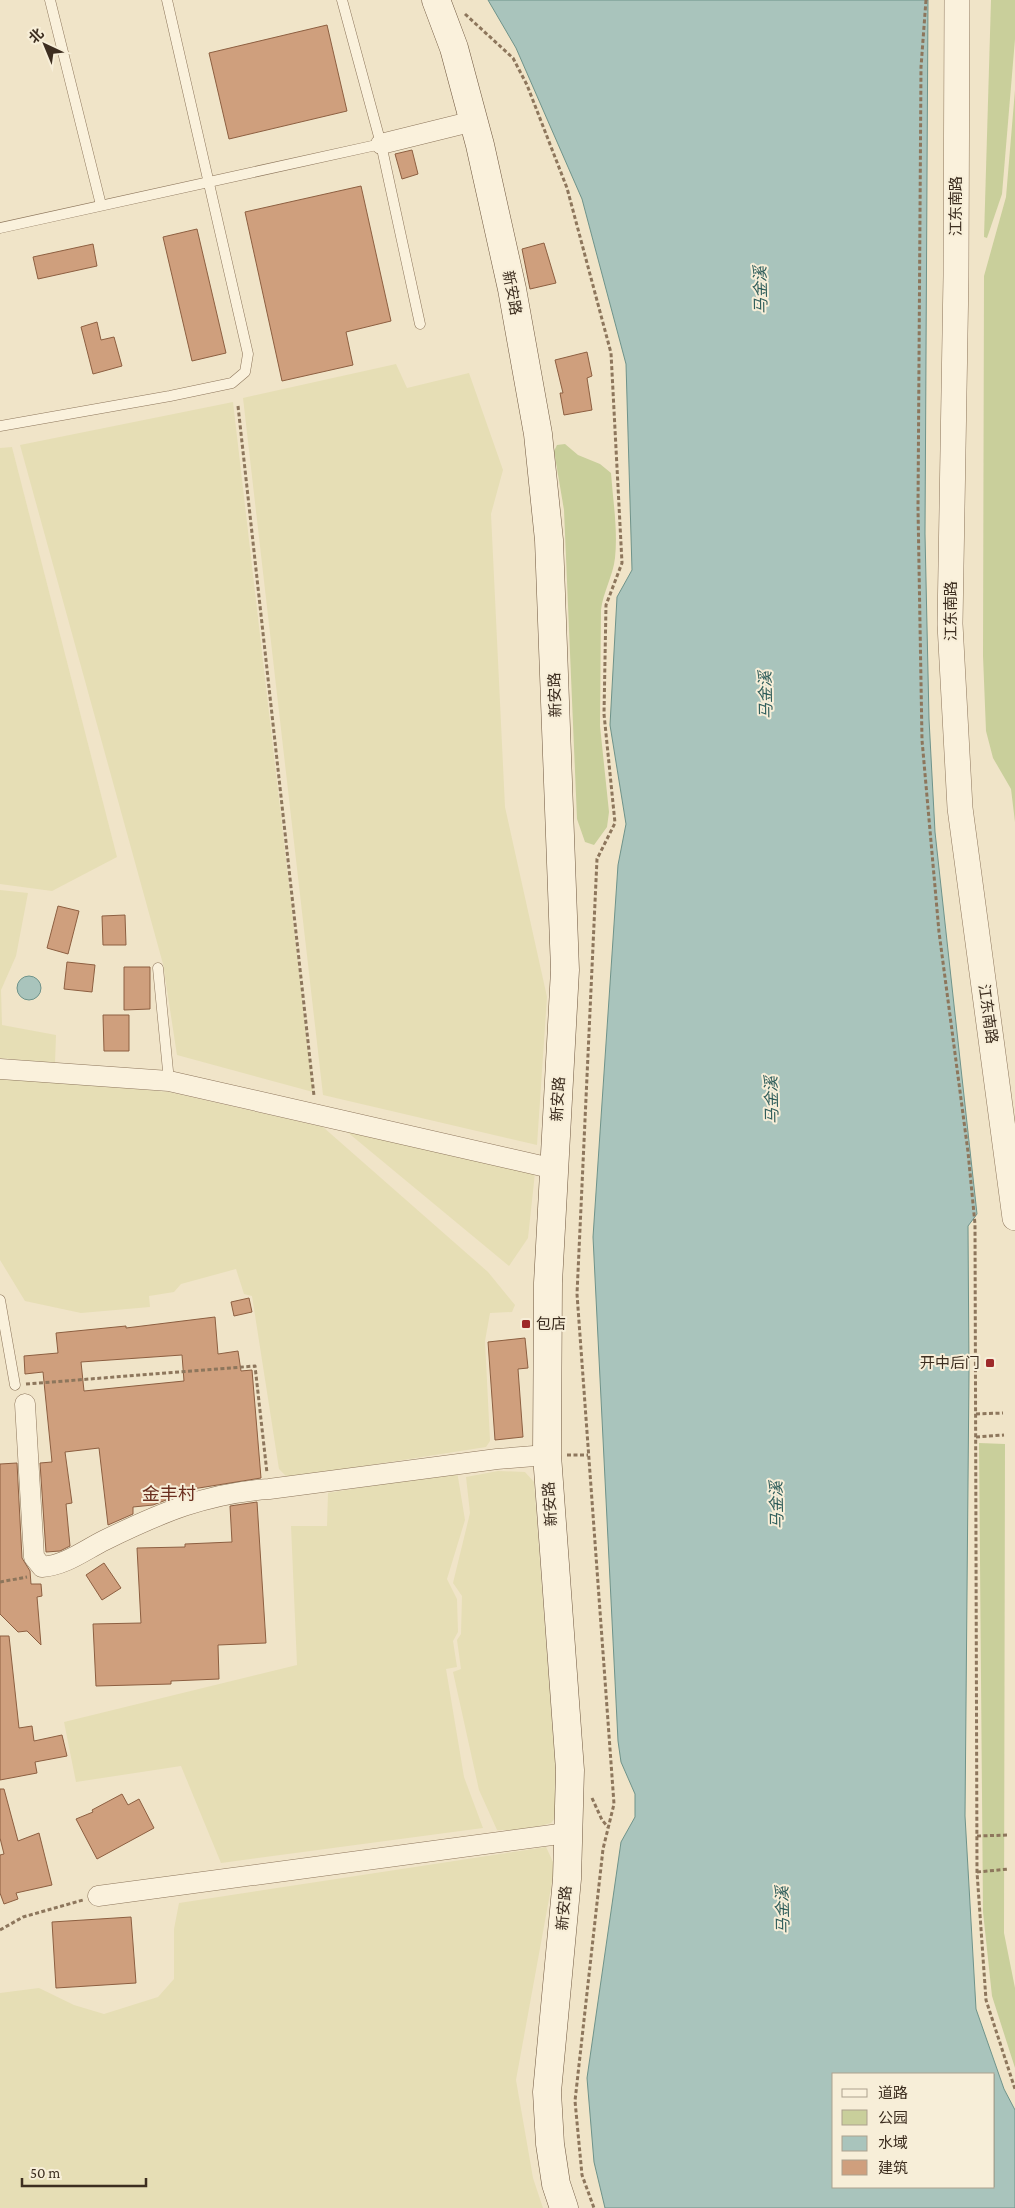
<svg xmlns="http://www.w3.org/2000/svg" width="1015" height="2208" viewBox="0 0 1015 2208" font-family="'Crimson Pro','Noto Sans SC',serif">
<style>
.farmland{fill:#e6deb5}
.green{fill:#c9cf9b}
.water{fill:#a9c4bc;stroke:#6f938a;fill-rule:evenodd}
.building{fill:#cf9f7d;stroke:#8d5f41;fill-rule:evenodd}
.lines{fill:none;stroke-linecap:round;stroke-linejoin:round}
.service-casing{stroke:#8d765c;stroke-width:11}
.minor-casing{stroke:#8d765c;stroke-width:21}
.tertiary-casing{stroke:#8d765c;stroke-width:26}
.secondary-casing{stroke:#6f573f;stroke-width:29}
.path{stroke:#8d765c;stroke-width:3;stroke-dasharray:4 2.5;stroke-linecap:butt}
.service{stroke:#faf1dc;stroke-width:10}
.minor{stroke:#faf1dc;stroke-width:20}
.tertiary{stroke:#faf1dc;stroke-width:25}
.secondary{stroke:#faf1dc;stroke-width:28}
.poi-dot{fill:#9e2a2b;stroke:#f7eed8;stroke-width:2}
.labels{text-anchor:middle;stroke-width:4;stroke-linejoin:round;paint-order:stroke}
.street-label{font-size:15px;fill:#3d2e20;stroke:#f7eed8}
.poi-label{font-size:15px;fill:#3d2e20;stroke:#f7eed8;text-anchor:start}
.water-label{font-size:16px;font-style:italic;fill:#2f5d5a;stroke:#f7eed8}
.quarter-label{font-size:18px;fill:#6b2e1e;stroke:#f7eed8}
</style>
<rect width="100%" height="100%" fill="#f0e4c8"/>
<g class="farmland">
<path d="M396,364L407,388L469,373L503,470L491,514L505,807L547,997L537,1145L323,1095L243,398Z"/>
<path d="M233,402L313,1092L177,1055L163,964L20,445Z"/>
<path d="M12,447L117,857L52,891L0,884V448Z"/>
<path d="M0,890L28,893L16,956L1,990L2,1025L56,1035L55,1063L0,1058Z"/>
<path d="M0,1077L169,1092L323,1127L488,1272L515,1305L512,1312L490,1313L485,1341L490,1441L486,1447L288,1478L279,1469L252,1296L244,1294L236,1269L181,1284L174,1292L149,1296L150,1307L81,1313L25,1301L0,1260Z"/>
<path d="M346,1131L535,1173L528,1238L509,1266Z"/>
<path d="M457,1471L465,1520L447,1579L457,1599L458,1632L453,1641L457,1667L446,1669L464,1777L483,1828L221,1863L181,1766L76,1782L64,1722L297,1665L291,1526H327L328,1493Z"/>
<path d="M498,1471L525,1472L534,1482L555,1761L557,1816L551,1823L525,1830H497L479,1790L453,1672L461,1669L457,1640L461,1634L462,1596L453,1583L470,1513L466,1477Z"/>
<path d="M546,1847L555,1866L516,2080L533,2178L543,2208H0V1993L39,1988L74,2005L104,2014L158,1997L174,1979V1929L179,1903Z"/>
</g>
<g class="green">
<path d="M991,0H1015V39L1002,194L987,238L984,237Z"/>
<path d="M1015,90V822L1011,789L993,758L986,731L983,656L984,276L1006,197Z"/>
<path d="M565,444L578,455L600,464L611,473C613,501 618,530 615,558C613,576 603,592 601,610L600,726L609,812L607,827L594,845L585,842L577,819L564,510L554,451L557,445Z"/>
<path d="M979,1443L1005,1444L1004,1933L1015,1988V2068L992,1996L983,1912Z"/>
</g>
<g class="water">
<path d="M488,0H928L925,534L929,719L935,832L977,1214L968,1226L969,1372L965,1816L976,2009L1004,2089L1015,2110V2208H605L594,2162L587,2078L621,1842L635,1817V1794L621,1762L618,1741L593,1237L618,865L626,824L610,725L617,597L632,570L626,364L582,199L516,48ZM994,2074V2187H834V2074Z"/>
<circle cx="29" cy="988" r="12"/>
</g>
<g class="building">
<path d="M327,25L347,111L229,139L209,53Z"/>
<path d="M412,150L418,174L402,179L395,154Z"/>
<path d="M361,186L391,321L346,332L353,365L282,381L245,212Z"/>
<path d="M197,229L226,353L192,361L163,237Z"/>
<path d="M544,243L556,283L530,289L522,249Z"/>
<path d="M93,244L97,266L38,279L33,257Z"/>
<path d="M97,322L101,340L114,337L122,366L93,374L81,327Z"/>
<path d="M587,352L592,376L587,378L592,410L564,415L560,393H563L555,360Z"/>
<path d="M58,906L79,911L68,954L47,948Z"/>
<path d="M125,915L126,945H103L102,916Z"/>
<path d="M67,962L95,965L92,992L64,989Z"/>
<path d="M124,967H150V1009L124,1010Z"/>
<path d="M103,1015H129V1051H104Z"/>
<path d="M249,1298L252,1312L234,1316L231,1302Z"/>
<path d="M215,1317L218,1354L238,1351L241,1371L252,1370L261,1478L174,1492V1497L153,1505L133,1507V1514L108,1525L99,1448L65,1452L72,1503L66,1504L70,1546L60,1551L46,1552L40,1463L52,1462L43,1372L25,1374L24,1356L58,1353L56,1333L126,1326V1328ZM182,1355L184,1381L84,1391L81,1362Z"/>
<path d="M525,1338L528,1368L518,1369L523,1437L495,1440L488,1342Z"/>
<path d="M17,1463L22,1558L30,1571L31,1584H41L42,1596L37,1597L41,1645L27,1631L18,1632L0,1614V1464Z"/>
<path d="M257,1502L266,1643L218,1645L219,1679L171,1681V1684L96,1686L93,1624L141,1623L137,1548L185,1547V1544L232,1542L230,1506Z"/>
<path d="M104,1563L121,1588L102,1600L86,1575Z"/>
<path d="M0,1636H9L19,1728L32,1726L34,1741L62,1735L67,1756L35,1762L37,1773L0,1780Z"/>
<path d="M0,1789H4L18,1841L39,1833L52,1885L16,1893L18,1899L4,1904L0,1893V1855L4,1854L0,1838Z"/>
<path d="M122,1794L128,1805L139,1799L154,1828L97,1859L76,1819L93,1812L92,1810Z"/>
<path d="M131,1917L136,1983L56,1988L52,1922Z"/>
</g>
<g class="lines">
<g class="service-casing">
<g id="service">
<path d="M50,0L101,205"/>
<path d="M342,0L381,144L420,324"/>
<path d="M0,228L381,144"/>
<path d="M0,426L170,396L232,383L245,372L248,354L167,0"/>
<path d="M158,968L169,1081"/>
<path d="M0,1300L15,1385"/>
</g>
</g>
<g class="minor-casing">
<g id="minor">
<path d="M381,144L474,121"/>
<path d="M0,1069L169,1081L555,1169"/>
<path d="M25,1404L34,1557L42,1567C66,1565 83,1551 105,1540C160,1513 207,1493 269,1489L497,1459L547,1455"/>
<path d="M98,1896L567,1833"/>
</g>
</g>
<g class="tertiary-casing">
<path id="tertiary" d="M957,0L956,276L950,624L960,808L1015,1218"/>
</g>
<g class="secondary-casing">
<path id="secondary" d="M436,0L454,48L480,145L512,289L538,434L549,540L565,970L548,1283L547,1455L570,1770L567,1879L547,2092L550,2144L556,2184L564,2208"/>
</g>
<g class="path">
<path d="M926,0L921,67L918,508L922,740L939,932L968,1152L975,1224L977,1872L986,2000L1015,2089"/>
<path d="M465,14L513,58L527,85L567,188L611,353L622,563L606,605L604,714L615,823L597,859L577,1294L614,1804L603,1849L575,2101L582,2175L594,2208"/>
<path d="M238,406L314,1096"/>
<path d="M26,1384L255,1366L267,1473"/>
<path d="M976,1414L1003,1413"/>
<path d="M976,1437L1004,1435"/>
<path d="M567,1455H588"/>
<path d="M0,1582L27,1577"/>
<path d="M592,1798L602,1820L608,1827"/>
<path d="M977,1836L1009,1835"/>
<path d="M977,1872L1009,1869"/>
<path d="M0,1930L23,1917L83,1900"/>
</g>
<use href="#service" class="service"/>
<use href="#minor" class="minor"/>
<use href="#tertiary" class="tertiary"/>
<use href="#secondary" class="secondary"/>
</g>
<g class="poi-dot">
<rect x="521" y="1319" width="10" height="10" rx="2.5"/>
<rect x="985" y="1358" width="10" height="10" rx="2.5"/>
</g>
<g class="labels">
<g class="street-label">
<text transform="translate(956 206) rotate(-90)" y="5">江东南路</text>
<text transform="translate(512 293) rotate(79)" y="5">新安路</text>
<text transform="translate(951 611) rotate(-90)" y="5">江东南路</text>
<text transform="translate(555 695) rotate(-92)" y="5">新安路</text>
<text transform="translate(988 1014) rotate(82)" y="5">江东南路</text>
<text transform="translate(558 1099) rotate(-87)" y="5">新安路</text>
<text transform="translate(550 1504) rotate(-94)" y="5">新安路</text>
<text transform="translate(564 1908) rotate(-85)" y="5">新安路</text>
</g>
<g class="poi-label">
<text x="536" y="1329">包店</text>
<text x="980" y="1368" text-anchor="end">开中后门</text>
</g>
<g class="water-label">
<text transform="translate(760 290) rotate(-91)" y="6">马金溪</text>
<text transform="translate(765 695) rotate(-91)" y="6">马金溪</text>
<text transform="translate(771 1100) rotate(-91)" y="6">马金溪</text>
<text transform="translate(776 1505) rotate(-91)" y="6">马金溪</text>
<text transform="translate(782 1910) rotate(-91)" y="6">马金溪</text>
</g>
<g class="quarter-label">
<text x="169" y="1500">金丰村</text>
</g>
</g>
<rect x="832" y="2073" width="162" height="115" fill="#f7eed8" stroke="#ada18e"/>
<rect x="842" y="2089" width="25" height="8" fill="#faf1dc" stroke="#ada18e"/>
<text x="878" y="2098" font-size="15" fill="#3d2e20">道路</text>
<rect x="842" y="2110" width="25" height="15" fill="#c9cf9b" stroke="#ada18e"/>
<text x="878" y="2123" font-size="15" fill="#3d2e20">公园</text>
<rect x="842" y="2136" width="25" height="15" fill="#a9c4bc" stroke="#ada18e"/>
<text x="878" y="2148" font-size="15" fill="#3d2e20">水域</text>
<rect x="842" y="2160" width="25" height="15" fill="#cf9f7d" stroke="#ada18e"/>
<text x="878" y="2173" font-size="15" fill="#3d2e20">建筑</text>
<g transform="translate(45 45) rotate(316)" stroke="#f7eed8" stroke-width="4" paint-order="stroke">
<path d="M0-4L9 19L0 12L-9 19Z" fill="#3d2e20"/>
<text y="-8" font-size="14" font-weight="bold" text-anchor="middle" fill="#3d2e20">北</text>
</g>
<path d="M22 2178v8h124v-8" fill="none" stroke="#3d2e20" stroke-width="2.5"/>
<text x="30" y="2178" font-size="15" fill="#3d2e20" stroke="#f7eed8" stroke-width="4" paint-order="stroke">50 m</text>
</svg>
